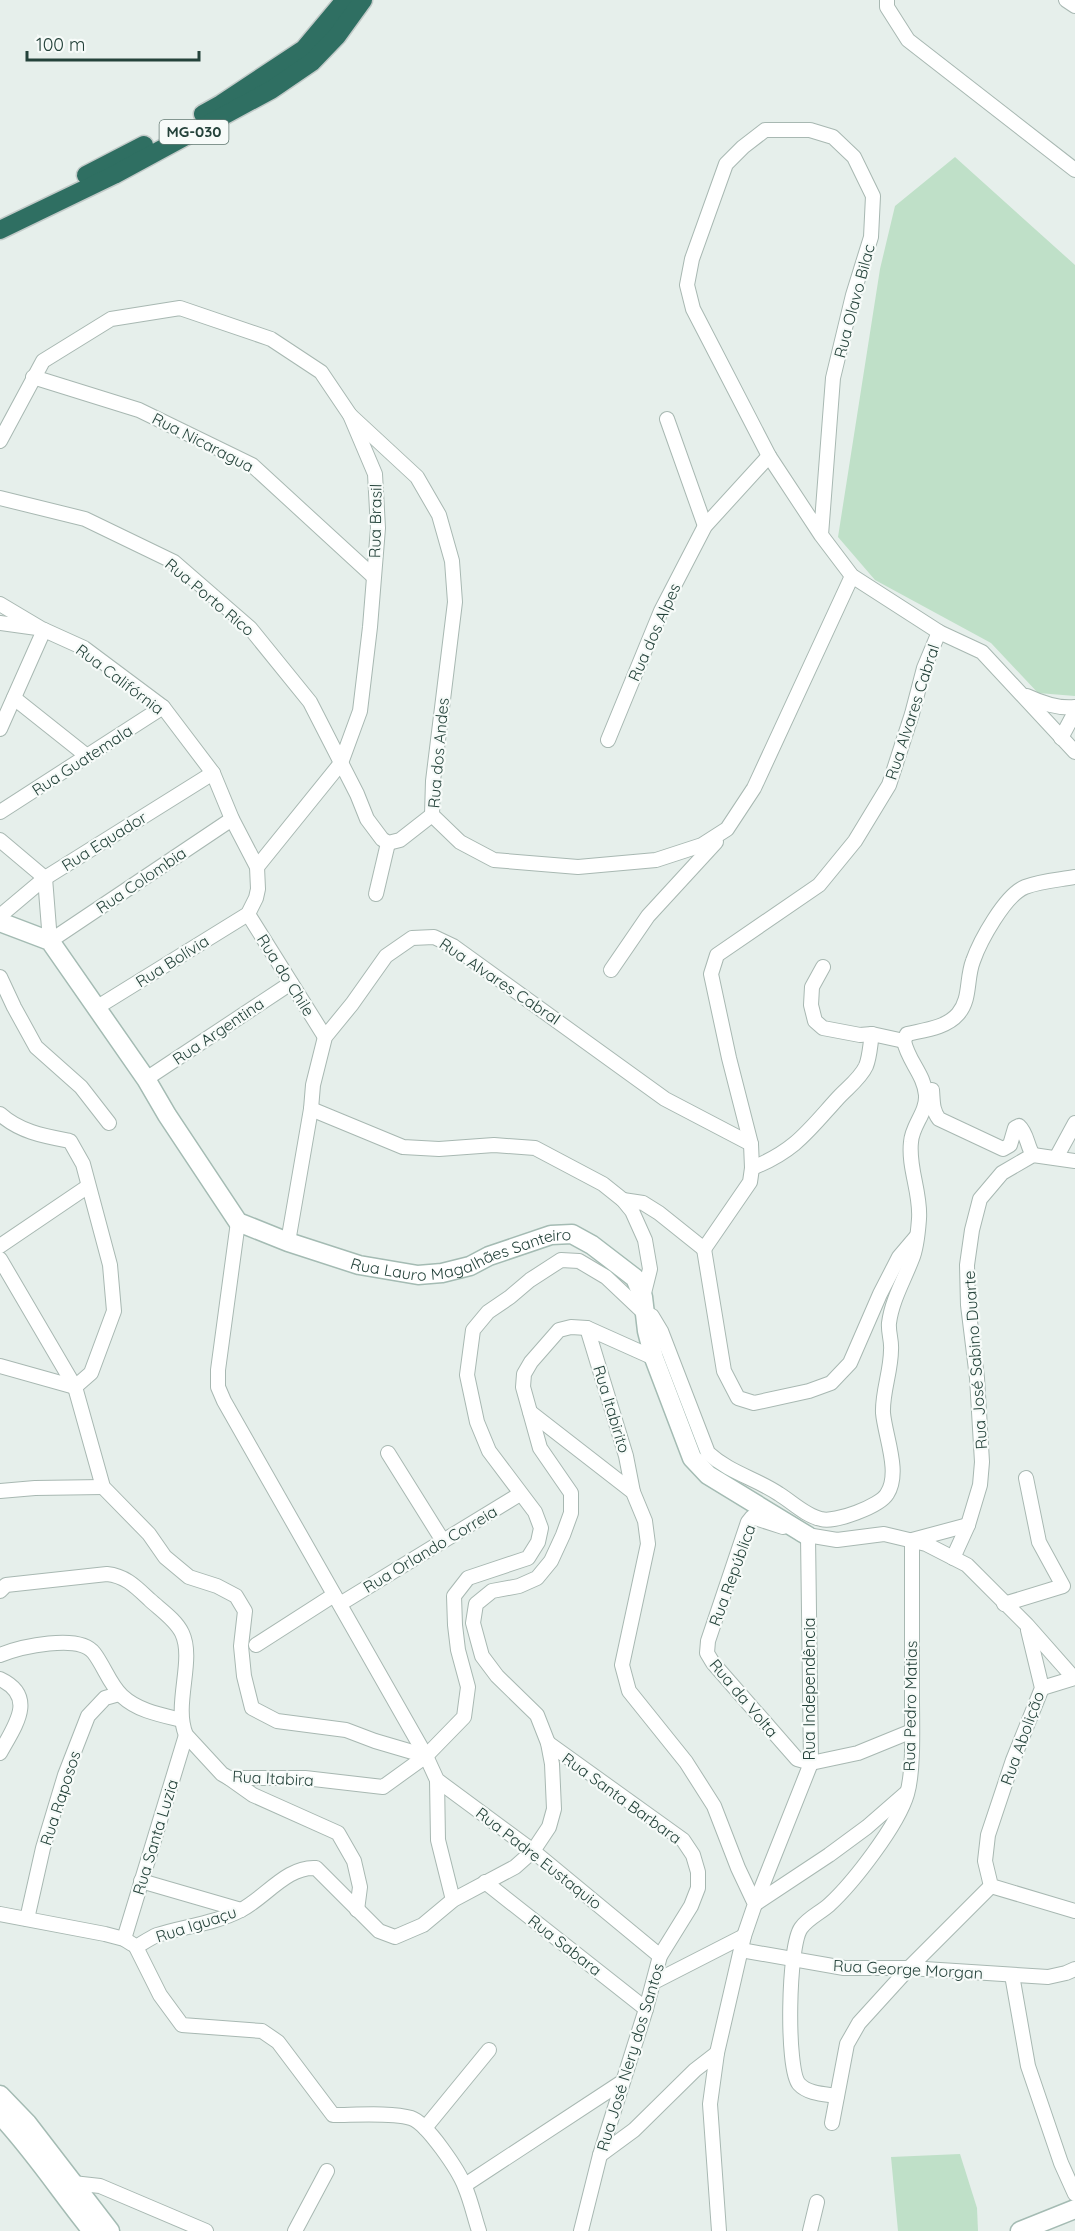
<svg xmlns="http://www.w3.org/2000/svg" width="1075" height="2231" viewBox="0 0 1075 2231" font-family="Quicksand,sans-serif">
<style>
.green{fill:#bfe0c8}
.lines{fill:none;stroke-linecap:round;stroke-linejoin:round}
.street-casing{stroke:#a8b8b2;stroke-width:16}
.secondary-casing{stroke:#a4bbb3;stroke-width:21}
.highway-casing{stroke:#c2cac8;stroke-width:21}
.street{stroke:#fff;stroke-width:14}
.secondary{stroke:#fff;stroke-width:18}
.highway{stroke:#2f6f62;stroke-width:18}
.labels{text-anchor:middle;stroke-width:4.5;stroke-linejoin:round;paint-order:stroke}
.shield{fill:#f7fbf9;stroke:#637a73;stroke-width:1.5}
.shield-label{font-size:15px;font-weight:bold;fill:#24423a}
.street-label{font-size:16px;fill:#24423a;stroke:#f7fbf9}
</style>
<rect width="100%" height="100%" fill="#e6efeb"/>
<g class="green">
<path d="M955,157L1075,265V696L1038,693L991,643L875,580L838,537L880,269L895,206Z"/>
<path d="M960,2154L977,2208L978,2231H898L891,2157Z"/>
</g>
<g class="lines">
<g class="street-casing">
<g id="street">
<path d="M887,0V7L908,40L1075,170"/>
<path d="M1066,0L1075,6"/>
<path d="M33,377L139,410L252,465L373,576"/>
<path d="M350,415L417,477L439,515L452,561L455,602L433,781L432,815L460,842L494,860L578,867L656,860L702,845L727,829L754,788L852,576"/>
<path d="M667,419L705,526"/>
<path d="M0,441L43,361L111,319L180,308L271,339L321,372L350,415L375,474L378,528L370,627L360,711L341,763L257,867"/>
<path d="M0,498L85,519L174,562L250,628L310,702L357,794L367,819L382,839L388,843L400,840L432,815"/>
<path d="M821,535L833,378L853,295L871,237L873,196L854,157L833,137L810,130H765L743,147L726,164L692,259L687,285L693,309L769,456L821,535L852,576L939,632L982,652L1075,752"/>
<path d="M0,604L42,629L84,648L163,707L213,773L232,819L257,867L258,889L256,898L248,914L96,1008"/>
<path d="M0,623L37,628"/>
<path d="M1027,696C1042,703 1058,709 1075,707"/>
<path d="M14,698L87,756"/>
<path d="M0,729L44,630"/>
<path d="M1061,738L1075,712"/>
<path d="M608,740L661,611L705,526L769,456"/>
<path d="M0,812L163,707"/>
<path d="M0,840L45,878"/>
<path d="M45,878L50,941L232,819"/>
<path d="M376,894L388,843"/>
<path d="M248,914L325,1037"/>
<path d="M0,916L45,878L213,773"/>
<path d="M823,967L812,987L811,1005L815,1021L823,1028L860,1035L872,1034L904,1041"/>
<path d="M611,970L648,916L716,842"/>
<path d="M0,977L14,1007L36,1047L81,1087L109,1123"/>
<path d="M146,1079L291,983"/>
<path d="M932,1090C933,1101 932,1110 939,1119L1003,1149L1010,1145L1015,1128L1019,1126C1027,1133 1027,1146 1033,1155"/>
<path d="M311,1109L403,1147L439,1149L494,1145L535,1148L603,1184L623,1200L632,1211L645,1240L650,1269L643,1297"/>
<path d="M0,1114C20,1132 44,1136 70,1141L83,1164L110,1265L114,1311L91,1373L75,1387"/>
<path d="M1056,1158L1075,1123"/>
<path d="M752,1168C795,1151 808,1131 838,1098C847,1088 860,1079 866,1066C870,1056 870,1045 872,1034"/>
<path d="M623,1200L643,1203L659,1213L704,1249L750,1182L752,1168L751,1144L729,1058L711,974L717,955L819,885L855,841L889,785L912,714L924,668L939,632"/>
<path d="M238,1222L218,1370V1387L224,1401L426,1756L437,1780L533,1851L660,1956"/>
<path d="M288,1242L311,1109L313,1085L325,1037L352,1004L386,956L412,938L434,937L453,946L665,1099L751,1144"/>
<path d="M0,1246L87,1187"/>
<path d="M704,1249L724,1371L738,1398L754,1403L809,1391L831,1383L850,1363L880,1294L899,1257L916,1237"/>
<path d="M0,1259L75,1387L103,1487L149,1534L165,1557L189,1577L217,1586L236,1596L245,1611L241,1646L244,1676L252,1708L277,1721L346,1730L375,1741L426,1756"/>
<path d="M587,1328L626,1456L633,1492"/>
<path d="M0,1366L75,1387"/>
<path d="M530,1412L633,1492L645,1521L648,1544L622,1665L629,1691L686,1762L714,1806L738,1868L755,1904L744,1936L717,2053L710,2104L719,2231"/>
<path d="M388,1453L443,1541"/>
<path d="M0,1491L35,1488L103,1487"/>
<path d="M783,1527L752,1517L748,1522L708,1641L707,1653L713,1663L797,1759L811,1763L858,1753L912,1731"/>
<path d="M801,1534L837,1540L884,1534L926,1544L967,1565L1027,1625L1073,1677"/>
<path d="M953,1558L968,1525L980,1485L982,1462L977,1378L968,1305L967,1265L972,1230L980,1199L1002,1173L1033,1155L1075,1161"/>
<path d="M0,1591L6,1585L107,1574C126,1576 136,1587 150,1600C161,1610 176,1620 182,1633C195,1660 173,1705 186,1735L222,1774L229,1778H305L383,1787L426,1756L464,1717L468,1687L458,1650L455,1625L454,1596L468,1578L528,1558L538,1542L541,1528L535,1512L489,1451L477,1422L467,1375L473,1330L488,1312L510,1297L530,1280L561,1260L579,1261L606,1277L643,1312L652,1316L661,1331L708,1453C730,1473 755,1478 779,1494C792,1502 806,1516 821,1519C835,1523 880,1506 887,1494C901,1473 885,1436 883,1413C882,1393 891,1371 891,1350C892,1341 888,1332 889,1323C892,1300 904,1280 912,1259C917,1247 918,1232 919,1219C921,1193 908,1168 911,1142C912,1125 927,1113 926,1095C924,1074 908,1061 904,1041L907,1034C924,1030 946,1028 958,1014C971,999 966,979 973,961C980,941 1005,895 1025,887C1041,881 1058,880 1075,877"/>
<path d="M340,1604L520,1494"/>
<path d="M1004,1604L1063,1586L1039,1542L1026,1478"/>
<path d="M1028,1630L1042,1688L1013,1760L988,1835L985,1861L991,1886L1075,1911"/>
<path d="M256,1645L334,1595"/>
<path d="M0,1655C20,1647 79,1633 94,1653C104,1666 110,1685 122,1696C138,1711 161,1715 182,1720"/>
<path d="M0,1679C38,1697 14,1727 0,1753"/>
<path d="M1042,1688L1075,1678"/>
<path d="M548,1743L683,1840L693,1855L698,1872V1888L691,1906L660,1956L646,2009L600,2155L581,2231"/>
<path d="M229,1778L253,1795L338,1833L354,1861L360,1887L357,1910"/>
<path d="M437,1780L438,1840L453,1900"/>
<path d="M141,1881L241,1910"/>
<path d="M485,1882L646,2009"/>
<path d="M755,1904L811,1763L808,1536"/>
<path d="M755,1904L829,1855L867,1827L906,1793"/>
<path d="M0,1914L105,1934L124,1939L132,1944"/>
<path d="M27,1919L43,1848L65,1775L88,1716L105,1698L119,1694"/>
<path d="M124,1939L186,1735"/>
<path d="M136,1947C143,1943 150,1938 157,1935C185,1926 214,1924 241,1910C266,1897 287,1866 316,1868L379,1931L395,1937L423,1925L453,1900L515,1867L533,1851L549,1827L554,1809L552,1764L548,1743L537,1715L497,1676L482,1656L473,1623L476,1604L492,1591L519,1586L537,1578L551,1561L563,1535L571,1513V1493L540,1448L523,1387L524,1374L531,1362L559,1330L571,1327L587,1328L654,1358"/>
<path d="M136,1947L160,1995L182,2025L262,2031L278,2042L333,2115C354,2115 392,2112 411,2118C427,2123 459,2171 465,2187C471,2201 474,2216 479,2231"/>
<path d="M741,1950L844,1968H909L1048,1977L1066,1973L1075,1969"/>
<path d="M1012,1975L1028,2066L1061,2163L1075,2194"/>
<path d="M654,1982L744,1936"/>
<path d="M837,2096C825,2094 808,2094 799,2084C786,2069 788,1946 801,1928C808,1918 820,1913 829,1905C853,1883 898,1825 907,1794C914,1770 912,1725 912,1699C912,1646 912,1593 912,1540L968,1525"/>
<path d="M832,2123L847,2044L859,2023L909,1968L991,1886"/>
<path d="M425,2128L489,2050"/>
<path d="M600,2155L634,2130L695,2070L717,2053"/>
<path d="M73,2183L100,2186L206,2231"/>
<path d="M465,2185L622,2082"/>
<path d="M295,2231L327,2171"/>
<path d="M810,2231L817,2202"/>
</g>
</g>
<g class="secondary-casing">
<g id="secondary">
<path id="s1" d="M0,922L50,941L146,1079L167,1115L238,1222L288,1242L359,1265L418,1275L442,1273L470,1266L489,1256L551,1235L572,1234L592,1245L635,1278L643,1297L647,1331L654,1358L692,1458L708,1475L808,1536"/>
<path d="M0,2095L27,2123L110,2231"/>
<path d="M0,2115C34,2151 61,2193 92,2231"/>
<path d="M1020,2231L1075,2209"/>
</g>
</g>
<g class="highway-casing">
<g id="highway">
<path d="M203,114L221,104L304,49L345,0"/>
<path d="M86,175L144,145"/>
<path d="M0,230L114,175L271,90L312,62L337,36L363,0"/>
</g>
</g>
<use href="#street" class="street"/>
<use href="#secondary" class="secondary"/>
<use href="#highway" class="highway"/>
</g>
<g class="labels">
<rect class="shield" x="159.5" y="120" width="69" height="24" rx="4.5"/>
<g class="shield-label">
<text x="194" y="137">MG-030</text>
</g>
<g class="street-label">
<text transform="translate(854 301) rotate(-75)" y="6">Rua Olavo Bilac</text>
<text transform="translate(203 442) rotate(27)" y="6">Rua Nicaragua</text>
<text transform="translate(375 521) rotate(-89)" y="6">Rua Brasil</text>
<text transform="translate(210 597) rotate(40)" y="6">Rua Porto Rico</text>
<text transform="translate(654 632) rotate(-66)" y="6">Rua dos Alpes</text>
<text transform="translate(120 679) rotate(37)" y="6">Rua Califórnia</text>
<text transform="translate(912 712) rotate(-72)" y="6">Rua Alvares Cabral</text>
<text transform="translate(438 753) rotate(-85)" y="6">Rua dos Andes</text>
<text transform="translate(82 760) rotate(-33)" y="6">Rua Guatemala</text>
<text transform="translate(104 841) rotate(-32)" y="6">Rua Equador</text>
<text transform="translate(141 880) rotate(-34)" y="6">Rua Colombia</text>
<text transform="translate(172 961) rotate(-32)" y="6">Rua Bolívia</text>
<text transform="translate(286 975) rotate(58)" y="6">Rua do Chile</text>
<text transform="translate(500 981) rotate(34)" y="6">Rua Alvares Cabral</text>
<text transform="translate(218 1031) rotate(-34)" y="6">Rua Argentina</text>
<text dy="6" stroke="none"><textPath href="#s1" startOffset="626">Rua Lauro Magalhães Santeiro</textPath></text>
<text transform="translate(975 1360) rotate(-94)" y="6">Rua José Sabino Duarte</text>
<text transform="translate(612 1409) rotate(73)" y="6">Rua Itabirito</text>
<text transform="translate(430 1549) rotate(-31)" y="6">Rua Orlando Correia</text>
<text transform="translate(732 1575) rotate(-70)" y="6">Rua República</text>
<text transform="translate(809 1689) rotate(-90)" y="6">Rua Independência</text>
<text transform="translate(744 1698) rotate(50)" y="6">Rua da Volta</text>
<text transform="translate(910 1706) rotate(-89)" y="6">Rua Pedro Matias</text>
<text transform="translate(1022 1738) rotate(-70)" y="6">Rua Abolição</text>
<text transform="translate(273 1778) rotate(3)" y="6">Rua Itabira</text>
<text transform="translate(60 1798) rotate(-72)" y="6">Rua Raposos</text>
<text transform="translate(622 1798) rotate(36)" y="6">Rua Santa Barbara</text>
<text transform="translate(155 1837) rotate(-73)" y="6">Rua Santa Luzia</text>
<text transform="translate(539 1858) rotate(38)" y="6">Rua Padre Eustaquio</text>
<text transform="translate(196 1924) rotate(-18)" y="6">Rua Iguaçu</text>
<text transform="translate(565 1945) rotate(38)" y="6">Rua Sabara</text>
<text transform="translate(908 1969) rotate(3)" y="6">Rua George Morgan</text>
<text transform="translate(630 2057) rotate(-73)" y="6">Rua José Nery dos Santos</text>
</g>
</g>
<path d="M27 51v9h172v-9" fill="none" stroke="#24423a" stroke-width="3"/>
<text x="36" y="51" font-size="18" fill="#24423a" stroke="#f7fbf9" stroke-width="4.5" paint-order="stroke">100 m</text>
</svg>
